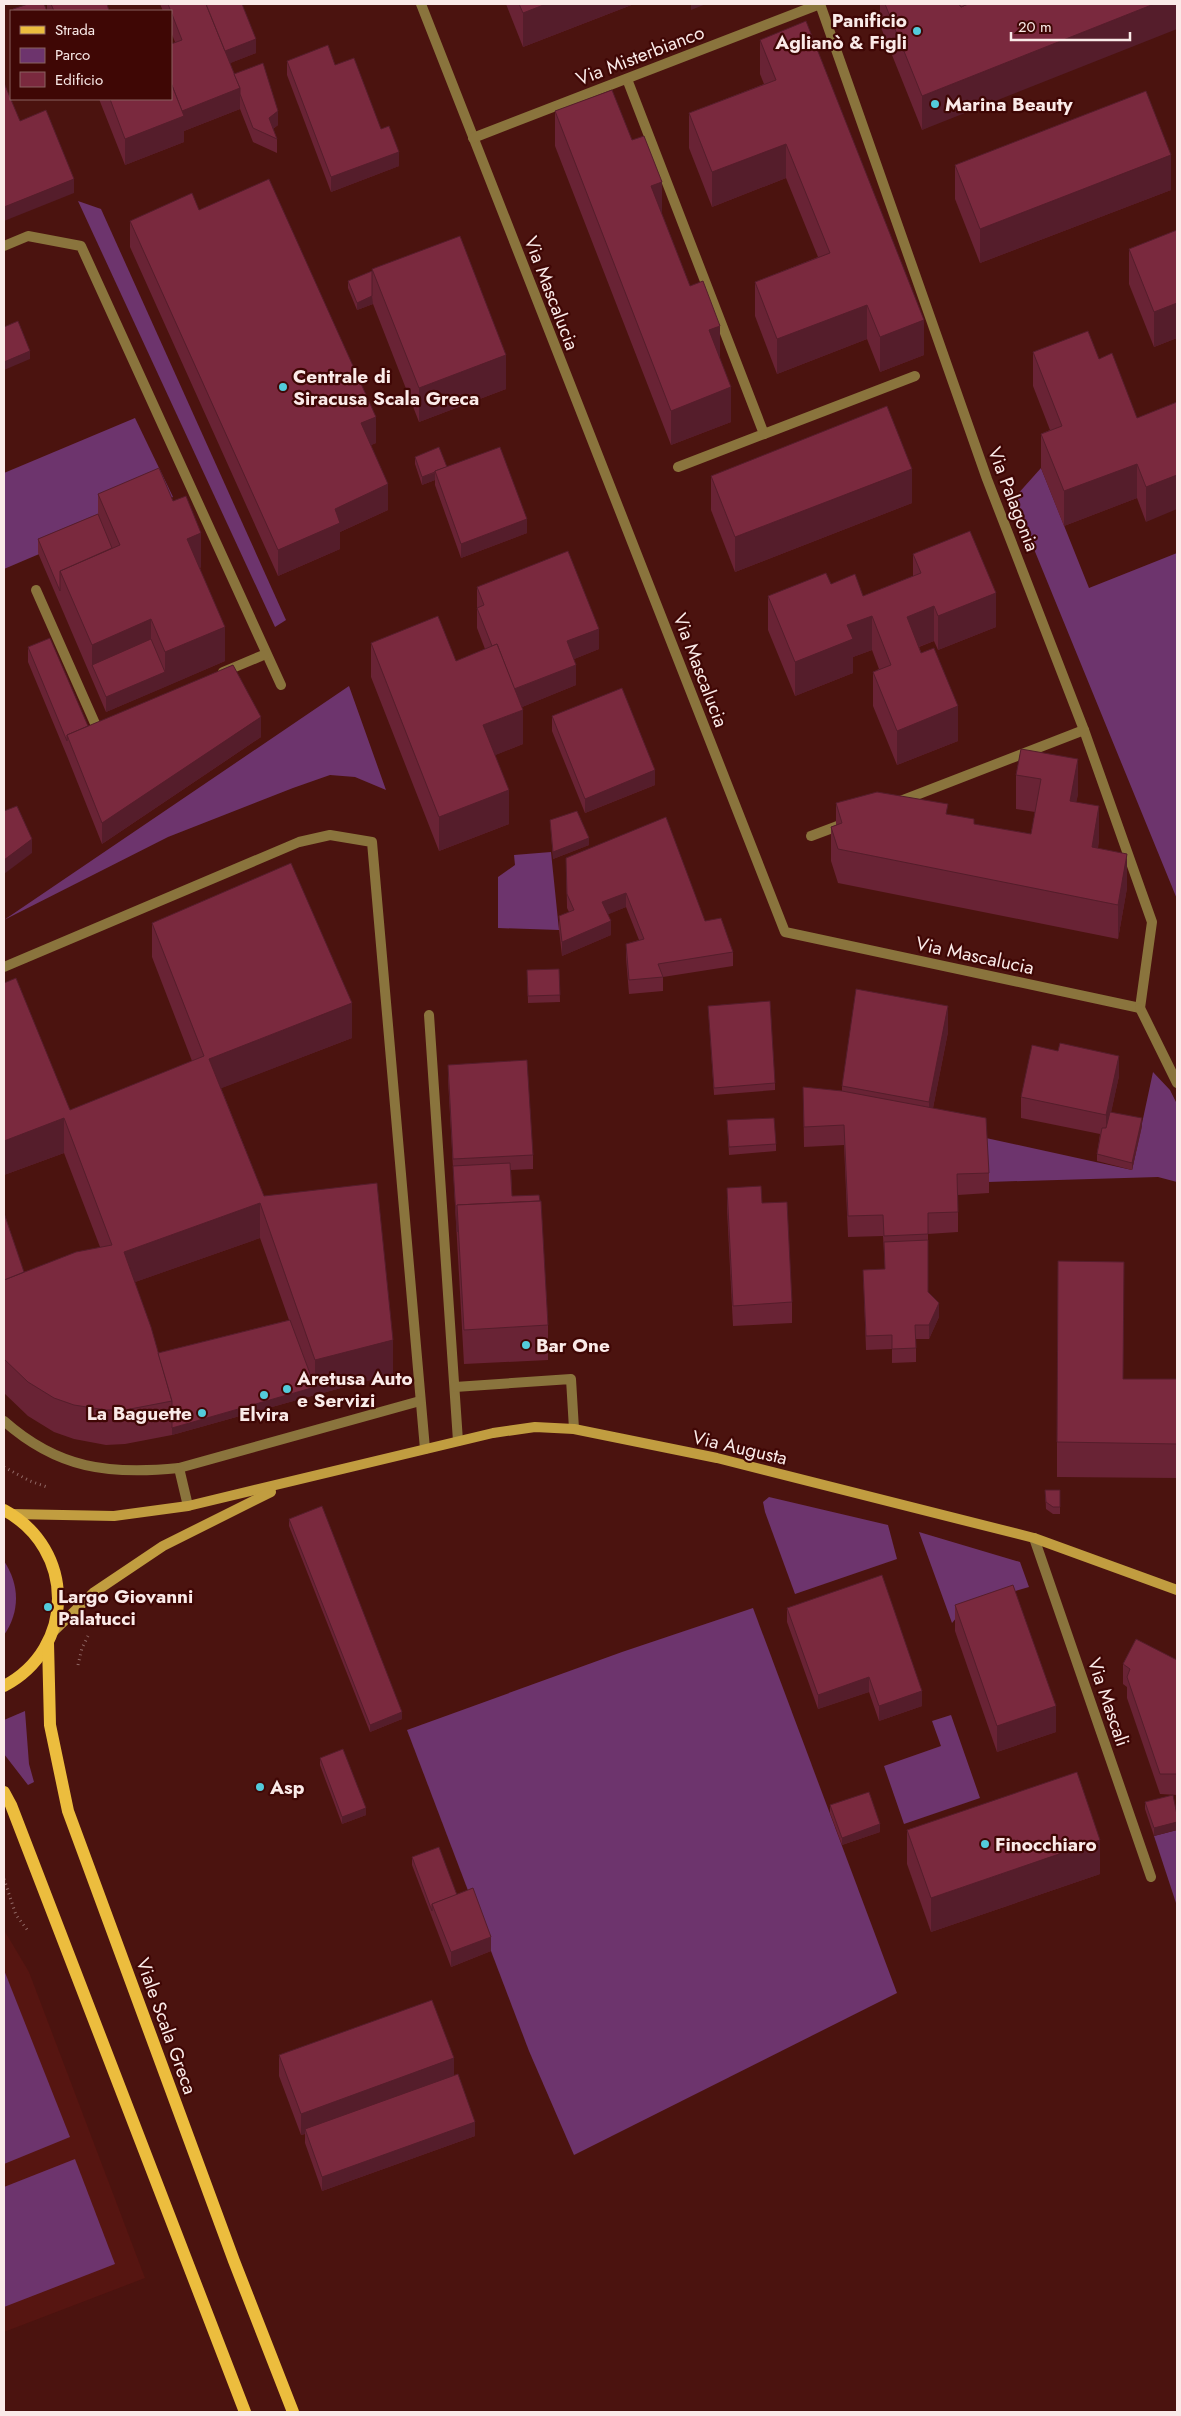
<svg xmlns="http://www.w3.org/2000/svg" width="1181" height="2416" viewBox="0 0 1181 2416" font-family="Jost,sans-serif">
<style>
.built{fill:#561511}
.green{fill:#6d346d}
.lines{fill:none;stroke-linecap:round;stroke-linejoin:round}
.path{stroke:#916966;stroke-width:3;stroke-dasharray:1 4;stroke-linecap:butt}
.lane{stroke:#8a743d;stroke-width:10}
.street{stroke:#8a743d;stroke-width:10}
.secondary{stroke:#c19d40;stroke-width:10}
.primary{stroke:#ecbd3e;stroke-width:12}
.wall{fill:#692335;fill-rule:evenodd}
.shaded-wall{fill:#551d2b}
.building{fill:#7a293e;stroke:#551d2b}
.poi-dot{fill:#53cbdb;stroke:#3f0705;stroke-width:2}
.labels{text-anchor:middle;stroke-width:4.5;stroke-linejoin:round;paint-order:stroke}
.poi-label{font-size:19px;font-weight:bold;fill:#faeae8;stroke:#3f0705;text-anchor:start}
.street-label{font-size:19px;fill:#faeae8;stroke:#3f0705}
</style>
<rect width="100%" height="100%" fill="#4b130f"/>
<path class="built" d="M4,1930L29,1972L145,2278L4,2332Z"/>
<g class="green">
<path d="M78,201L101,209L286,620L275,627Z"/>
<path d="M135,418L173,497L4,569V473Z"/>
<path d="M1041,468L1089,588L1177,553V899L1027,532L1015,497Z"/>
<path d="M349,686L386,790L355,777L330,775L293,788L168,837L4,920Z"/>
<path d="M551,852L559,930L498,928V877L515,865L514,855Z"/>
<path d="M1153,1072L1170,1090L1177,1104V1182L1158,1177L988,1182L986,1138L1132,1170Z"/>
<path d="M769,1497L888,1525L897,1559L795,1594L765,1512L763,1502Z"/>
<path d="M919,1532L1020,1562L1029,1587L967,1605L952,1623Z"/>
<path d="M4,1561C20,1585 20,1612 4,1635Z"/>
<path d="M753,1608L897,1993L574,2155L529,2051L407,1730L622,1652Z"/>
<path d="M25,1711L29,1764L34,1782L28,1785L4,1754V1720Z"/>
<path d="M951,1715L980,1798L904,1824L884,1766L941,1746L932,1721Z"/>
<path d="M1177,1830V1906L1154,1836Z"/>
<path d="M4,1970L70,2137L4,2164Z"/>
<path d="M75,2159L115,2264L4,2307V2187Z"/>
</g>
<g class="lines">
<g class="path">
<path d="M4,1467L30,1481L47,1487"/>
<path d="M78,1665L82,1648L88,1636"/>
<path d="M4,1879L16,1915L29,1932"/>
</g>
<g class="lane">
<path d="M627,79L764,434L678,467"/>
<path d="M4,246L28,236L81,246L281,685"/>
<path d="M764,434L915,376"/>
<path d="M36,590L97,728L105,725"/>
<path d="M223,672L266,654"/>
<path d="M898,802L1084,730"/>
<path d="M811,836L843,824"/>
<path d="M4,967L299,842L330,835L372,842L425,1449"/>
<path d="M429,1015L458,1441"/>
<path d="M455,1387L571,1379L574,1429"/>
<path d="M4,1421C58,1469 109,1475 179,1468L420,1401"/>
<path d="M179,1468L188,1506"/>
</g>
<g class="street">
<path d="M421,4L785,932L1140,1008"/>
<path d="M820,4L987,479L1084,730L1152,922L1140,1008"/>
<path d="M473,138L820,4"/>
<path d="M1140,1008L1177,1083"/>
<path d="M1034,1538L1151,1877"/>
</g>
<g class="secondary">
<path d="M11,1514L114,1516L188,1506L493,1433L535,1427L574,1429L717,1458L1034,1538L1177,1590"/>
<path d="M53,1632L93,1593L163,1546L271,1492"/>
</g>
<g class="primary">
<path d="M4,1510C76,1549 76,1648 4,1686"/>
<path d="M48,1643L50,1725L68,1811L234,2261L293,2412"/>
<path d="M4,1792L11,1805L245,2412"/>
</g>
</g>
<g class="wall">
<path d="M47,4H107L109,11H47Z"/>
<path d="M160,4H242L256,53L230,63L234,74L278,125L273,129L277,139V153L253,142L240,109L184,131V142L125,165L99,99H171L175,42L171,32V11H163Z"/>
<path d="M506,4H634L523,47Z"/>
<path d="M880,4H1177L922,130L880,25Z"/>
<path d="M760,40L924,355L880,372L867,339L777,374L755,316V282L818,257L786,178L712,207L689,148V113L764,84L760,74Z"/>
<path d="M287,61L335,65L381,129L399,166L331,192L287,75Z"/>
<path d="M555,111L662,214L690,286L720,359L731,422L671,445L555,146Z"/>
<path d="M955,165L1171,190L980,263L955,199Z"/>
<path d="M199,210L376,443L371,445L388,510L340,532V549L278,576L130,247V221Z"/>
<path d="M1177,230V338L1154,347L1129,284V249Z"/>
<path d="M372,269L506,389L419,422L373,304L357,310L348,288V281L372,271Z"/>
<path d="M1033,352L1099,359L1137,418L1177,402L1146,522L1137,498L1064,526L1041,468V434L1050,430L1033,386Z"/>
<path d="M415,457L447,467L527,533L461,558L435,485V480L422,485L415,464Z"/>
<path d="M711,476L912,503L735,572L711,510Z"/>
<path d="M98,494L201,567L200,568L225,661L106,712L38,553V539L98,514Z"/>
<path d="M913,554L996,627L938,650L934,641L919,647L958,741L897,765L873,706V672L879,669L872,650L853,657V673L795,696L768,630V596L831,584L863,596L913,576Z"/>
<path d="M477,587L599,649L574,659L576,685L522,707L523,744L495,755L509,824L439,851L371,677V643L456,661L485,649L477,628Z"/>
<path d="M28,647L88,726L261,737L102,844L67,756L28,662Z"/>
<path d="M552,716L655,785L585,813L552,731Z"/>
<path d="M1021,749L1078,794L1076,802L1099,840L1098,848L1127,888L1118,939L838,883L831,861V827L836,825V803L948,814L974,824L1031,834L1035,812L1016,809V775Z"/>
<path d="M550,820L589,845L553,859Z"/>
<path d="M566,858L705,921L733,952V966L663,977V991L629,994L626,958V944L639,940L626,907L608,914L611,935L562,956L559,930V916L569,912L567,908Z"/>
<path d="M152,923L352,1038L221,1088L264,1196L393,1374L315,1395L172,1435L125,1444L106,1445L74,1439L54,1432L28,1416L4,1393V1213L24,1272L100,1247L64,1153L4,1175V983L70,1110L192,1061L152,957ZM260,1238L289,1320L158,1353L135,1282Z"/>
<path d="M559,969L560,1002L528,1003L527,970Z"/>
<path d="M708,1006L775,1083V1090L714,1095Z"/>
<path d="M948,1032L933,1108L989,1173V1193L958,1195V1232L928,1234V1292L939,1317L929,1339H916V1362L892,1363V1349L866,1350L863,1270L885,1269L883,1236L848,1237L844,1145L804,1147L803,1087L842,1091V1086Z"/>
<path d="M448,1065L533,1155V1169L511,1170L512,1196L548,1325V1360L464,1364L448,1079Z"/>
<path d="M1119,1076L1111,1112L1142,1126L1132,1170L1097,1161V1154L1100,1134L1021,1118V1097Z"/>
<path d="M727,1120L776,1144V1151L729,1155Z"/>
<path d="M727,1188L762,1203L792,1302V1323L733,1326L727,1209Z"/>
<path d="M1124,1379H1177V1478L1057,1477V1442Z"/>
<path d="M1045,1490H1060V1514H1053L1046,1509Z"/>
<path d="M289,1519L402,1719L370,1732L289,1526Z"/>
<path d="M955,1605L1056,1732L997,1752L955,1631Z"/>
<path d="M787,1608L922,1706L879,1721L869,1692L818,1709L787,1622Z"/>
<path d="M1177,1660V1795L1160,1794L1127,1698V1687L1123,1684V1664Z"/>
<path d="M320,1758L366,1815L342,1824L320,1765Z"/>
<path d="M1173,1795L1154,1836L1145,1809V1802Z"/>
<path d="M830,1805L880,1832L842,1845L830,1813Z"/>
<path d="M907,1830L1100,1874L931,1932L907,1864Z"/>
<path d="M412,1857L457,1895L491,1951L451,1967L412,1865Z"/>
<path d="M279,2055L454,2075L475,2136L322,2191L305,2143V2134L301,2135L279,2076Z"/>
</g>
<g class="shaded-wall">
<path d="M546,4H634L523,47V13Z"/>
<path d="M691,4H706L691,10Z"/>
<path d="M1154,4H1177V29L922,130V96Z"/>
<path d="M256,39V53L223,66V52Z"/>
<path d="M240,88V109L184,131V142L125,165V139L180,112Z"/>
<path d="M278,111V125L269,132V118Z"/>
<path d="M786,144V178L712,207V172Z"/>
<path d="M399,152V166L331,192V177Z"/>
<path d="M1171,155V190L980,263V229Z"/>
<path d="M74,179V193L4,221V207Z"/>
<path d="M662,182V216L651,186Z"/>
<path d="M372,296L373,304L357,310V303Z"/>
<path d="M1177,303V338L1154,347V312Z"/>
<path d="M867,305V339L777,374V339Z"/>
<path d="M924,320V355L880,372V337Z"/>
<path d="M720,326V360L709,330Z"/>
<path d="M30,351V359L4,370V362Z"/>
<path d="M506,355V389L419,422V388Z"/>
<path d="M731,387V422L671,445V411Z"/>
<path d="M376,417V443L361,449V423Z"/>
<path d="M1137,464V498L1064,526V491Z"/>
<path d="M912,469V503L735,572V537Z"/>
<path d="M435,473V480L422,485V477Z"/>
<path d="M1177,475V509L1146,522V487Z"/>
<path d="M388,484V510L340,532V549L278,576V550L335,509Z"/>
<path d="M527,519V533L461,558V544Z"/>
<path d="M201,533V567L187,573V539Z"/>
<path d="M996,593V627L938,650V616Z"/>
<path d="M934,606V641L907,651V617Z"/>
<path d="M872,616V650L853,657V673L795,696V662L847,625Z"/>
<path d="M151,619V654L92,665V645Z"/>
<path d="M225,627V661L165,687V652Z"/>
<path d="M599,629V649L567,662V641Z"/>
<path d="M576,665V685L510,712V691Z"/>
<path d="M165,672V687L106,712V697Z"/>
<path d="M958,706V741L897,765V731Z"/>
<path d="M523,710V744L483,760V725Z"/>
<path d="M261,717V737L102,844V823Z"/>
<path d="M1078,759V794L1070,835V801Z"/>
<path d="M655,770V785L585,813V799Z"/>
<path d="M509,790V824L439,851V817Z"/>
<path d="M1099,806V840L1092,881V847Z"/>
<path d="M589,838V845L553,859V852Z"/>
<path d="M32,839V853L4,874V860Z"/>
<path d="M1127,854V888L1118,939V905Z"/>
<path d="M626,893V907L602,917V902Z"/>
<path d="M611,921V935L562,956V942Z"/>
<path d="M352,1003V1038L209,1093V1059Z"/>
<path d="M948,1006V1032L929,1128V1102Z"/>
<path d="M1119,1056V1076L1106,1136V1115Z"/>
<path d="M64,1118V1153L4,1175V1141Z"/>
<path d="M1142,1118V1126L1132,1170V1163Z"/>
<path d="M260,1203V1238L124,1286V1252Z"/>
<path d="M939,1303V1317L929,1339V1325Z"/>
<path d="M393,1340V1374L315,1395L172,1435V1428L315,1387V1360Z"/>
<path d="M869,1677V1692L818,1709V1695Z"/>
<path d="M922,1691V1706L879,1721V1706Z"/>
<path d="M1056,1706V1732L997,1752V1726Z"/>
<path d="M402,1712V1719L370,1732V1725Z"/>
<path d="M366,1808V1815L342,1824V1817Z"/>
<path d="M1177,1822V1830L1154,1836V1828Z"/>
<path d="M880,1824V1832L842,1845V1838Z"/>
<path d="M1100,1840V1874L931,1932V1898Z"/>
<path d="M491,1937V1951L451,1967V1952Z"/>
<path d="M454,2058V2079L305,2129V2134L301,2135V2114Z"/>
<path d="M475,2122V2136L322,2191V2177Z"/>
</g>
<g class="building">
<path d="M28,4H44L47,11H14L13,9Z"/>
<path d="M51,4H107L109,11H54Z"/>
<path d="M168,4H206L240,88L182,111L171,83V44L182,40Z"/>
<path d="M206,4H242L256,39L225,51Z"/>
<path d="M519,4H546L523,13Z"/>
<path d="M885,4H959L961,7L968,4H1154L922,96Z"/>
<path d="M959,4H968L961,7Z"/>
<path d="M806,21L924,320L880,337L867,305L777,339L755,282L830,253L786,144L712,172L689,113L776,80L760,40Z"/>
<path d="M328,45L335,65L354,58L381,129L389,126L399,152L331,177L287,61Z"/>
<path d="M263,63L278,111L269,118L277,139L253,128L240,94V88L234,74Z"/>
<path d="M4,83L20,121L46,110L74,179L4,207Z"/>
<path d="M171,83L184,116L125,139L110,99H171Z"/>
<path d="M612,90L632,140L644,136L662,182L651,186L690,286L703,281L720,326L709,330L731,387L671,411L555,111Z"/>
<path d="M1146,91L1171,155L980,229L955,165Z"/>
<path d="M269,179L376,417L361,423L388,484L335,509L340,523L278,550L130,221L192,193L199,210Z"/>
<path d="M1177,230V303L1154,312L1129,249Z"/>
<path d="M460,236L506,355L419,388L372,269Z"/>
<path d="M372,271V296L357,303L348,281Z"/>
<path d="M18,321L30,351L4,362V327Z"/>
<path d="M1088,331L1099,359L1112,353L1137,418L1177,402V475L1146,487L1137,464L1064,491L1041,434L1062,426L1033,352Z"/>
<path d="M887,406L912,469L735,537L711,476Z"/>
<path d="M439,447L447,467L435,471V472L422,477L415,457Z"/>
<path d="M500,447L527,519L461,544L435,471Z"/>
<path d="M159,468L173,501L186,496L201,533L187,539L225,627L165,652L151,619L92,645L60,571L120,545L98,494Z"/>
<path d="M98,514L112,548L60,571V591L38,539Z"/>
<path d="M970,531L996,593L938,616L934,606L907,617L921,653L934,648L958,706L897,731L873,672L891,665L872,616L847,625L853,639L795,662L768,596L826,573L831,584L855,574L863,596L921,573L913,554Z"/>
<path d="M568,551L599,629L567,641L576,665L514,689L497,644L492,646L477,608L484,605L477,587Z"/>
<path d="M438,616L456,661L497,644L523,710L483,725L509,790L439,817L371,643Z"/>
<path d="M50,638L88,726L67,735V741L28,647Z"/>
<path d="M151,639L165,672L106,697L92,665Z"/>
<path d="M233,665L261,717L102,823L67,735Z"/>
<path d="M622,688L655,770L585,799L552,716Z"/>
<path d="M1021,749L1078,759L1070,801L1099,806L1092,847L1127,854L1118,905L838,849L831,827L842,823L836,803L877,792L948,804L946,814L974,819V824L1031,834L1041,779L1016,775Z"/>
<path d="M17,806L32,839L4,860V811Z"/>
<path d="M577,811L589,838L553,852L550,820Z"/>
<path d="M666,817L705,921L721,918L733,952L658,964L663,977L629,980L626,944L644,939L626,893L602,902L611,921L562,942L559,916L574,910L567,894L566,858Z"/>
<path d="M291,863L352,1003L209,1059L264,1196L377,1183L393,1340L315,1360L260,1203L124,1252L151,1327L172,1401L125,1410H106L74,1405L54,1398L28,1382L4,1359V1280L76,1252L112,1245L64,1118L4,1141V983L16,978L70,1110L204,1056L152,923Z"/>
<path d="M559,969L560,995L528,996L527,970Z"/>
<path d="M856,989L948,1006L929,1102L842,1086Z"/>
<path d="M770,1001L775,1083L714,1088L708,1006Z"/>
<path d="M1060,1043L1119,1056L1106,1115L1021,1097L1032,1045L1058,1051Z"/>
<path d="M527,1060L533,1155L453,1159L448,1065Z"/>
<path d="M803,1087L842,1091L986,1118L989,1173L957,1174L958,1212L928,1213V1234L884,1236L883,1215L848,1216L844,1125L804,1127Z"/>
<path d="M1110,1112L1142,1118L1132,1163L1097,1154L1102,1128H1106Z"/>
<path d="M774,1118L776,1144L729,1147L727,1120Z"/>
<path d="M510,1163L512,1196L539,1195L540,1201L457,1205V1232L453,1166Z"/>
<path d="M761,1186L762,1203L787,1202L792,1302L733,1306L727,1188Z"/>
<path d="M541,1201L548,1325L464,1330L457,1205Z"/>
<path d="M4,1213L24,1272L4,1280Z"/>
<path d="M928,1240V1292L939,1303L929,1325H915L916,1348L892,1349V1335L866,1336L863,1270L885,1269L884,1242Z"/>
<path d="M1058,1261L1124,1262L1123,1379H1177V1444L1057,1442Z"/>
<path d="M290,1320L315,1387L172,1428V1401L158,1353Z"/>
<path d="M1045,1490H1060V1507H1053L1046,1502Z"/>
<path d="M322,1506L402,1712L370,1725L289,1519Z"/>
<path d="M882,1575L922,1691L879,1706L869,1677L818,1695L787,1608Z"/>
<path d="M1013,1585L1056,1706L997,1726L955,1605Z"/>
<path d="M1136,1639L1177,1660V1774H1160L1127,1677L1130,1669L1123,1664Z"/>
<path d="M343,1749L366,1808L342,1817L320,1758Z"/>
<path d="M1077,1772L1100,1840L931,1898L907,1830Z"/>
<path d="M869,1792L880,1824L842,1838L830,1805Z"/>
<path d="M1173,1795L1177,1815V1822L1154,1828L1145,1802Z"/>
<path d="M439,1847L457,1895L432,1904V1911L412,1857Z"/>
<path d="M473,1888L491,1937L451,1952L432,1904Z"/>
<path d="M432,2000L454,2058L301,2114L279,2055Z"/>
<path d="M458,2074L475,2122L322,2177L305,2129Z"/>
</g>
<g class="poi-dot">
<circle cx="917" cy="31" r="5"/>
<circle cx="935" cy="104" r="5"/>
<circle cx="283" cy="387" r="5"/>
<circle cx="526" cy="1345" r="5"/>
<circle cx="287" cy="1389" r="5"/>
<circle cx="264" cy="1395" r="5"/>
<circle cx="202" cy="1413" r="5"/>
<circle cx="48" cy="1607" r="5"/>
<circle cx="260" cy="1787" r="5"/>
<circle cx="985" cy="1844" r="5"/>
</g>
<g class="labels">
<g class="poi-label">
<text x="907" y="27" text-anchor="end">Panificio<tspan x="907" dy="22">Aglianò &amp; Figli</tspan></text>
<text x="945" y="111">Marina Beauty</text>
<text x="293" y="383">Centrale di<tspan x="293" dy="22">Siracusa Scala Greca</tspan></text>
<text x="536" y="1352">Bar One</text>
<text x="297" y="1385">Aretusa Auto<tspan x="297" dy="22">e Servizi</tspan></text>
<text x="192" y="1420" text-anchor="end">La Baguette</text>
<text x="264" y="1421" text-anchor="middle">Elvira</text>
<text x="58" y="1603">Largo Giovanni<tspan x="58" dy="22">Palatucci</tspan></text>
<text x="270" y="1794">Asp</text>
<text x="995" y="1851">Finocchiaro</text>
</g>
<g class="street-label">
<text transform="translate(640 55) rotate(-21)" y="7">Via Misterbianco</text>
<text transform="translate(552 293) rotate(69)" y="7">Via Mascalucia</text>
<text transform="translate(1014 499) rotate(69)" y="7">Via Palagonia</text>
<text transform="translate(701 670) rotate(69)" y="7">Via Mascalucia</text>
<text transform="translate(975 955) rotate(12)" y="7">Via Mascalucia</text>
<text transform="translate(740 1447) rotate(13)" y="7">Via Augusta</text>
<text transform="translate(1109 1702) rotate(71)" y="7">Via Mascali</text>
<text transform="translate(167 2026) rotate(70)" y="7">Viale Scala Greca</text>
</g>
</g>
<rect width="1181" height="2416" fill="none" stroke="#faeae8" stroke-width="10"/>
<rect x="10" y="10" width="162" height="90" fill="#3f0705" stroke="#8a6260"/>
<rect x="20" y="26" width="25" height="8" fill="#ecbd3e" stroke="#8a6260"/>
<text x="55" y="35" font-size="15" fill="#faeae8">Strada</text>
<rect x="20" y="48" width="25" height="15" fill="#6d346d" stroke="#8a6260"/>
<text x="55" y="60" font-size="15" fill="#faeae8">Parco</text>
<rect x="20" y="72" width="25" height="15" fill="#7a293e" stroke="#8a6260"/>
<text x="55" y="85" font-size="15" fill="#faeae8">Edificio</text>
<path d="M1011 32v8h119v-8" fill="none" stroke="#faeae8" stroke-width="2.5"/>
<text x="1018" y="32" font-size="15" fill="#faeae8" stroke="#3f0705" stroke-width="4" paint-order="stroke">20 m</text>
</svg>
